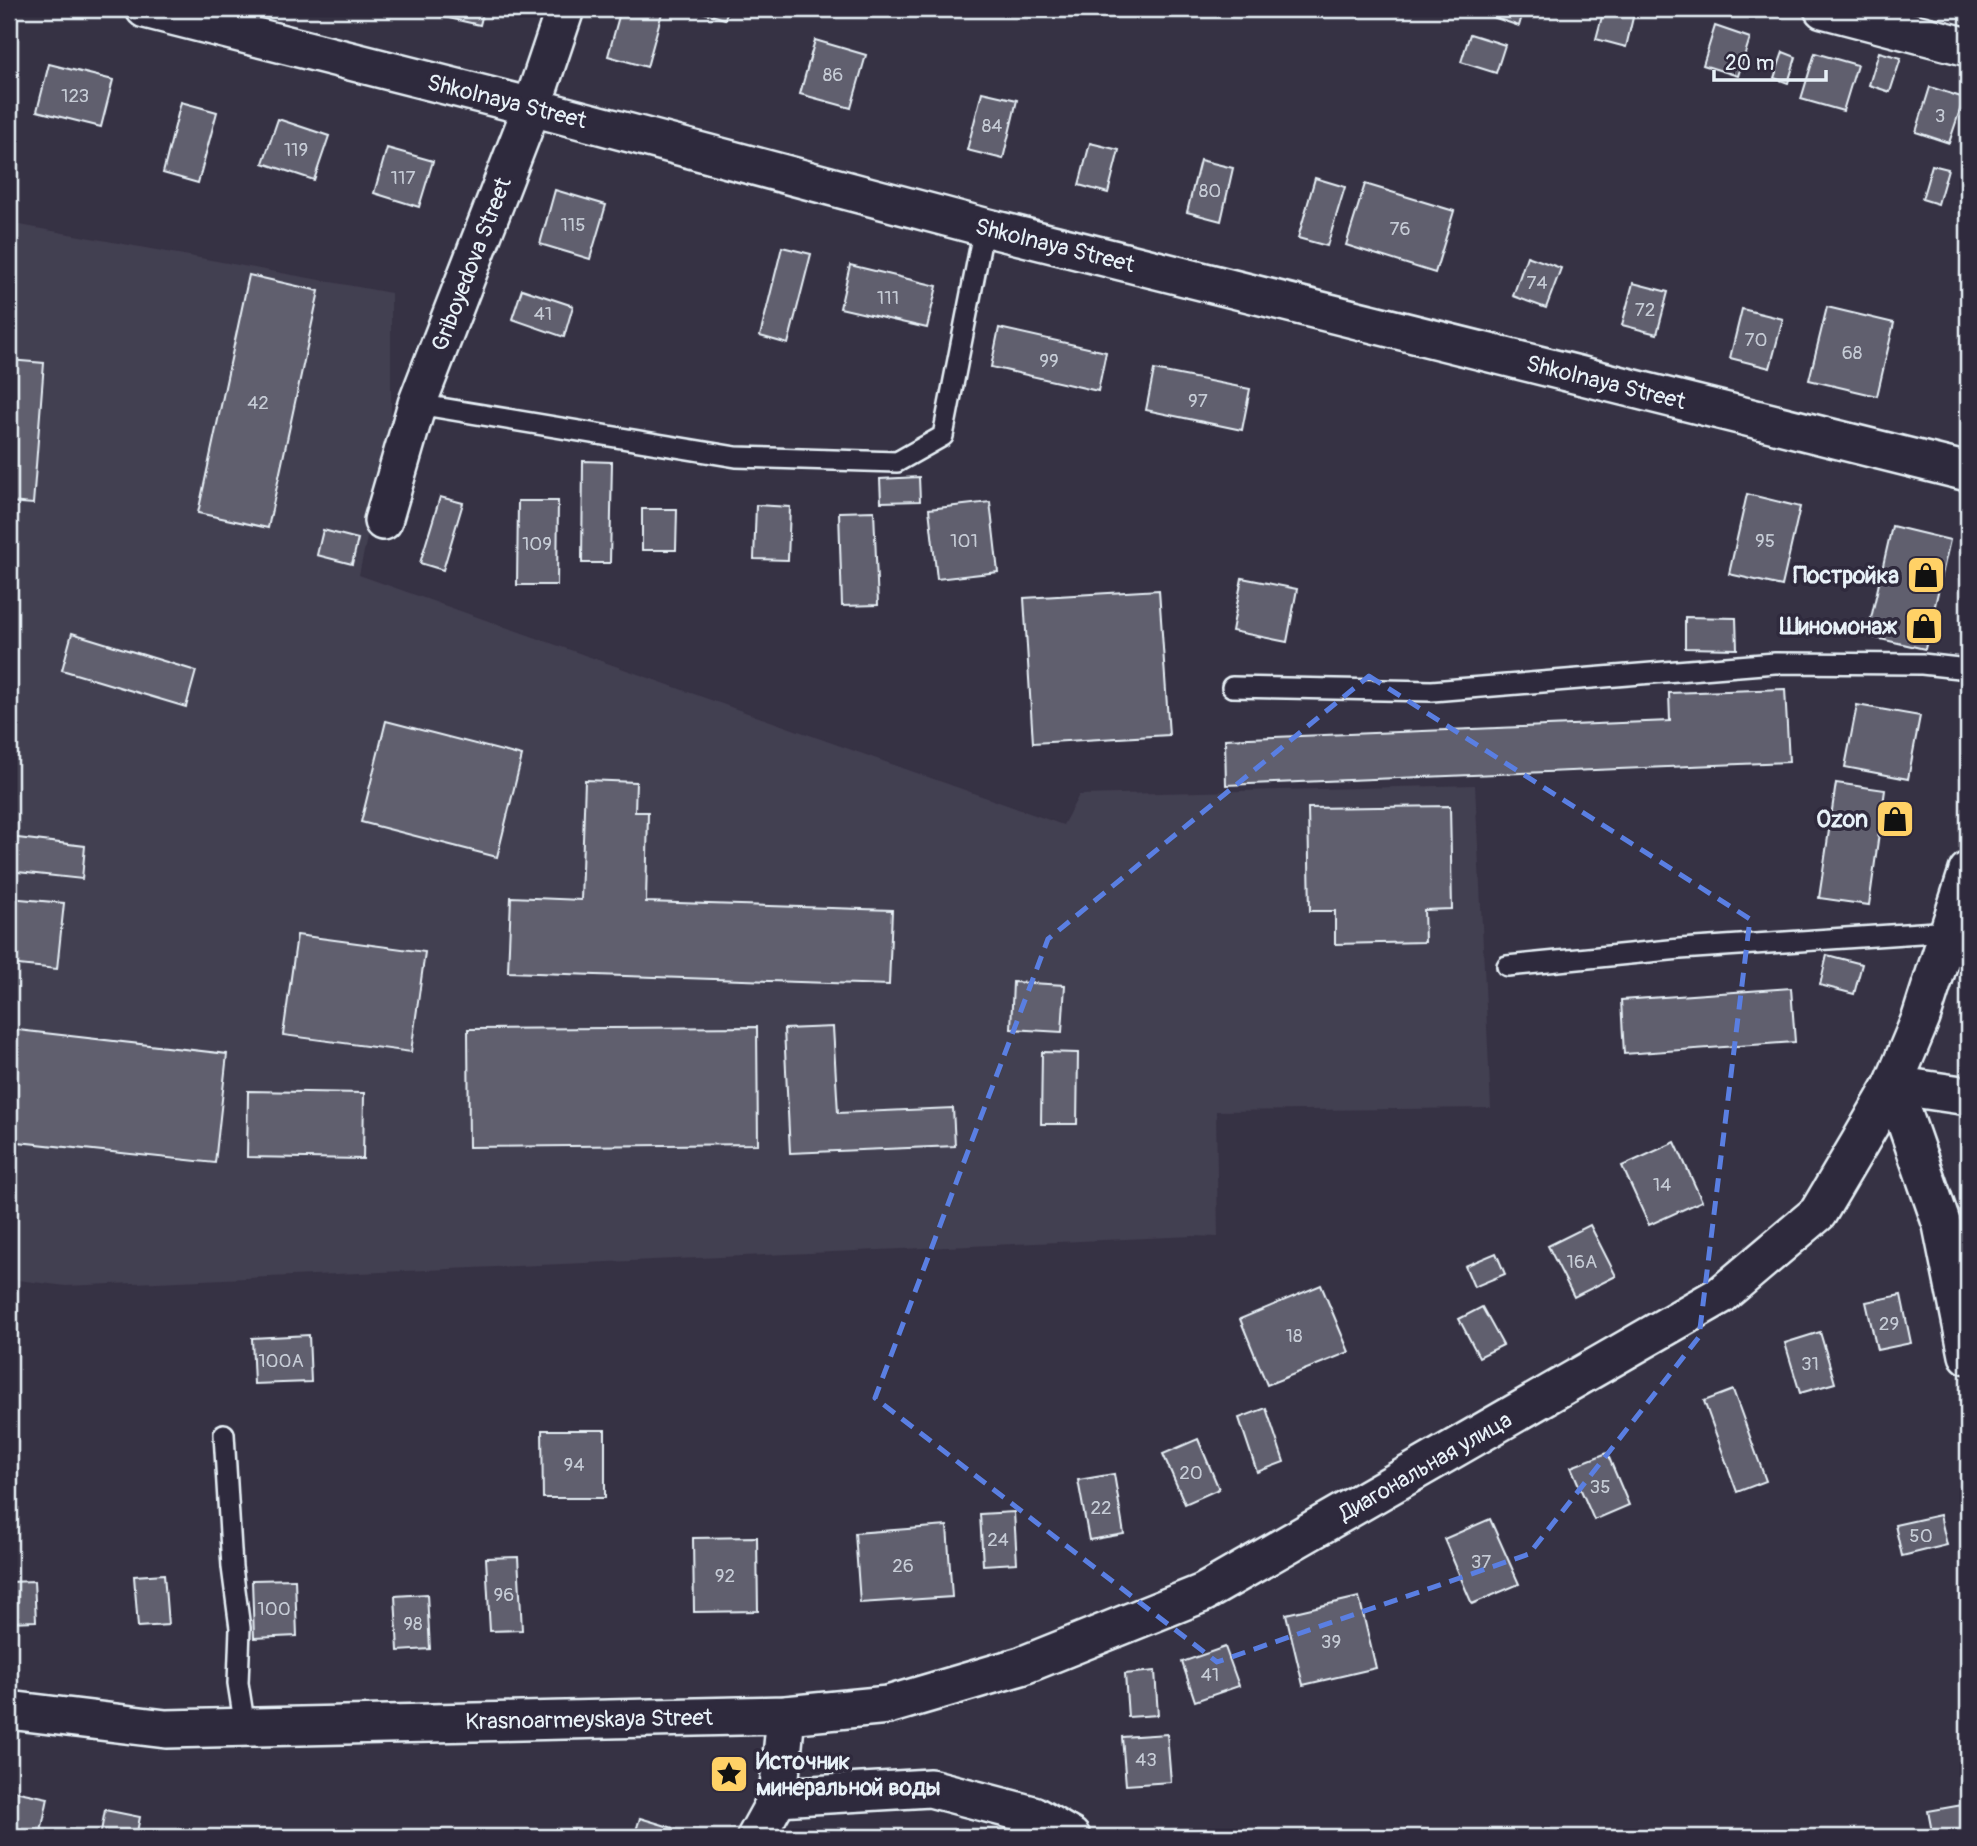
<svg xmlns="http://www.w3.org/2000/svg" width="1977" height="1846" viewBox="0 0 1977 1846" font-family="Pangolin,sans-serif">
<style>
.built{fill:#433f51}
.building{fill:#605e6e;stroke:#e8f1f8;stroke-width:2}
.lines{fill:none;stroke-linecap:round;stroke-linejoin:round}
.lane-casing{stroke:#e8f1f8;stroke-width:24}
.street-casing{stroke:#e8f1f8;stroke-width:42}
.lane{stroke:#2f2a3d;stroke-width:19}
.street{stroke:#2f2a3d;stroke-width:37}
.marked{fill:none;stroke:#5a7fe2;stroke-width:5;stroke-dasharray:14 9;stroke-linejoin:round}
.labels{text-anchor:middle;stroke-width:7;stroke-linejoin:round;paint-order:stroke}
.number-label{font-size:19px;fill:#c6ccd6}
.street-label{font-size:23px;fill:#e8f1f8;stroke:#2f2a3d}
.poi-label{font-size:23px;font-weight:bold;fill:#e8f1f8;stroke:#2f2a3d;text-anchor:end}
</style>
<rect width="100%" height="100%" fill="#363244"/>
<filter id="ink" filterUnits="userSpaceOnUse"><feTurbulence type="fractalNoise" baseFrequency=".0143" numOctaves="2"/><feDisplacementMap in="SourceGraphic" scale="14" xChannelSelector="R" yChannelSelector="G"/><feConvolveMatrix kernelMatrix="1 2 1 2 8 2 1 2 1" color-interpolation-filters="sRGB"/></filter>
<g filter="url(#ink)">
<path class="built" d="M9,223L391,293V425L359,575L1063,825L1079,795L1475,785L1491,1108L1216,1111L1218,1237L1193,1236L66,1286L9,1279Z"/>
<g class="building">
<path d="M436,9H484L480,25L435,15Z"/>
<path d="M621,9H649L662,13L647,67L608,56Z"/>
<path d="M691,9H728L725,19Z"/>
<path d="M1492,9H1524L1519,26L1490,16Z"/>
<path d="M1604,9H1635L1626,47L1596,39Z"/>
<path d="M1715,26L1750,38L1738,76L1703,65Z"/>
<path d="M1470,34L1505,45L1496,73L1461,62Z"/>
<path d="M815,40L866,55L851,108L800,94Z"/>
<path d="M1783,52L1796,57L1788,83L1774,78Z"/>
<path d="M1879,52L1901,58L1890,92L1869,85Z"/>
<path d="M1815,53L1857,65L1843,111L1801,99Z"/>
<path d="M49,64L113,80L101,127L37,111Z"/>
<path d="M1930,87L1964,98L1949,143L1916,132Z"/>
<path d="M982,92L1017,100L1003,159L967,150Z"/>
<path d="M181,102L217,112L198,183L163,173Z"/>
<path d="M278,119L329,136L314,180L263,163Z"/>
<path d="M1090,143L1119,150L1108,193L1079,185Z"/>
<path d="M387,148L433,161L419,207L374,193Z"/>
<path d="M1200,160L1233,168L1221,221L1187,212Z"/>
<path d="M1932,165L1948,169L1938,204L1922,199Z"/>
<path d="M1315,178L1345,187L1327,246L1298,238Z"/>
<path d="M1365,184L1454,211L1435,273L1346,245Z"/>
<path d="M555,190L606,205L590,259L540,244Z"/>
<path d="M782,247L811,254L788,344L760,336Z"/>
<path d="M1527,256L1561,268L1546,308L1513,296Z"/>
<path d="M850,265L937,286L927,328L840,308Z"/>
<path d="M249,275L319,291L268,528L198,513Z"/>
<path d="M1633,283L1668,292L1657,334L1622,325Z"/>
<path d="M522,289L573,306L564,337L512,319Z"/>
<path d="M1827,307L1894,323L1877,396L1809,380Z"/>
<path d="M1742,309L1783,319L1770,368L1730,358Z"/>
<path d="M999,328L1106,352L1098,391L991,367Z"/>
<path d="M9,360L44,363L33,504L9,502Z"/>
<path d="M1154,370L1250,389L1242,430L1146,410Z"/>
<path d="M583,461L612,462L610,563H582Z"/>
<path d="M919,477L920,501L881,502L880,479Z"/>
<path d="M1747,494L1800,507L1782,586L1729,574Z"/>
<path d="M440,497L463,503L443,570L420,563Z"/>
<path d="M518,501H558L557,585H517Z"/>
<path d="M990,502L998,572L937,579L929,509Z"/>
<path d="M756,505L790,507L788,560L754,559Z"/>
<path d="M642,509H677L676,550H642Z"/>
<path d="M874,511L878,605L842,606L839,512Z"/>
<path d="M1892,526L1950,540L1925,649L1867,636Z"/>
<path d="M323,530L358,539L352,564L317,555Z"/>
<path d="M1242,578L1297,589L1287,642L1232,631Z"/>
<path d="M1159,590L1169,735L1033,743L1024,598Z"/>
<path d="M1685,617L1736,618L1737,649L1685,648Z"/>
<path d="M72,633L196,671L186,707L62,670Z"/>
<path d="M1785,689L1789,762L1226,785L1225,739L1670,721L1669,693Z"/>
<path d="M1857,705L1920,716L1908,779L1845,767Z"/>
<path d="M386,721L522,756L497,857L361,822Z"/>
<path d="M585,780L636,782L635,812H648L646,902L892,910L889,985L508,972L511,897L581,900Z"/>
<path d="M1836,783L1885,790L1869,905L1819,898Z"/>
<path d="M1450,806L1452,909L1424,910L1425,942L1335,944V911H1310L1308,808Z"/>
<path d="M9,837L85,846L82,879L9,871Z"/>
<path d="M9,898L64,903L57,969L9,964Z"/>
<path d="M297,935L425,952L411,1052L283,1035Z"/>
<path d="M1827,955L1862,964L1854,994L1820,985Z"/>
<path d="M1013,982L1065,985L1062,1032L1011,1029Z"/>
<path d="M1791,988L1795,1042L1624,1054L1621,1000Z"/>
<path d="M757,1027L758,1144L469,1147L468,1029Z"/>
<path d="M833,1027L838,1113L953,1108L955,1146L790,1153L784,1029Z"/>
<path d="M9,1029L227,1054L215,1163L9,1141Z"/>
<path d="M1042,1052L1078,1053L1077,1124H1041Z"/>
<path d="M248,1091L364,1093L363,1159L247,1157Z"/>
<path d="M1675,1142L1702,1201L1649,1225L1622,1166Z"/>
<path d="M1590,1225L1616,1276L1574,1297L1548,1246Z"/>
<path d="M1496,1253L1505,1274L1474,1287L1465,1266Z"/>
<path d="M1321,1285L1349,1352L1267,1385L1240,1319Z"/>
<path d="M1901,1295L1911,1343L1877,1350L1866,1302Z"/>
<path d="M1482,1307L1503,1345L1479,1357L1459,1319Z"/>
<path d="M1820,1332L1835,1383L1800,1393L1785,1343Z"/>
<path d="M309,1335L311,1382L254,1384L252,1338Z"/>
<path d="M1733,1390L1766,1481L1737,1492L1704,1401Z"/>
<path d="M1266,1408L1284,1462L1257,1472L1239,1418Z"/>
<path d="M542,1430H605V1498H543Z"/>
<path d="M1198,1439L1219,1489L1185,1504L1163,1454Z"/>
<path d="M1607,1453L1629,1505L1594,1520L1571,1467Z"/>
<path d="M1114,1474L1124,1534L1089,1540L1078,1480Z"/>
<path d="M1014,1512L1017,1563L983,1565L980,1514Z"/>
<path d="M1940,1515L1947,1545L1902,1556L1895,1525Z"/>
<path d="M1490,1519L1519,1584L1472,1604L1444,1539Z"/>
<path d="M947,1526L952,1597L860,1603L855,1533Z"/>
<path d="M757,1537L758,1611L694,1612L693,1538Z"/>
<path d="M518,1557L522,1630L490,1631L486,1558Z"/>
<path d="M164,1574L168,1625L138,1627L134,1576Z"/>
<path d="M295,1579L297,1636L254,1638L252,1580Z"/>
<path d="M34,1581L36,1621L9,1622V1582Z"/>
<path d="M427,1594L430,1649L398,1651L395,1596Z"/>
<path d="M1359,1597L1376,1668L1303,1685L1286,1614Z"/>
<path d="M1225,1647L1239,1686L1195,1701L1182,1662Z"/>
<path d="M1155,1671L1158,1715L1128,1717L1125,1674Z"/>
<path d="M1167,1734L1171,1782L1126,1785L1122,1737Z"/>
<path d="M14,1791L48,1798L40,1837L9,1833V1820Z"/>
<path d="M1968,1804V1837H1933L1928,1811Z"/>
<path d="M105,1810L140,1817L136,1837H100Z"/>
<path d="M640,1818L673,1828L670,1837H634Z"/>
</g>
<g class="lines">
<g class="lane-casing">
<g id="lane">
<path d="M417,404L736,457L897,462L943,436L984,227"/>
<path d="M1232,687L1432,691L1775,663L1922,664L1968,669"/>
<path d="M1507,966L1680,949L1950,931"/>
<path d="M224,1434L232,1567L240,1628L238,1683L245,1728"/>
</g>
</g>
<g class="street-casing">
<g id="street">
<path d="M145,9L532,107L984,227L1968,472"/>
<path d="M1823,9L1968,47"/>
<path d="M383,521L417,404L532,107L565,9"/>
<path d="M1893,1085L1942,1225L1968,1355"/>
<path d="M1893,1085L1968,1096"/>
<path d="M9,1710L166,1729L786,1715L888,1705L1021,1666L1203,1593L1721,1295L1818,1213L1860,1142L1893,1085L1921,1018L1968,871"/>
<path d="M786,1715L778,1797L930,1788L1033,1815L1071,1837"/>
<path d="M756,1837L778,1797"/>
</g>
</g>
<use href="#lane" class="lane"/>
<use href="#street" class="street"/>
</g>
</g>
<path class="marked" d="M1369,676L1750,919L1699,1337L1529,1554L1217,1662L875,1398L1048,939Z"/>
<defs>
<g id="shop-square" transform="scale(2.0125)"><rect x="-9" y="-9" width="18" height="18" rx="4" fill="#ffd166" stroke="#2f2a3d"/><path d="M-5-2.5h2.3a2.7 3.5 0 0 1 5.4 0H5L5.5 6h-11ZM-1.5-2.5h3a1.5 2.3 0 0 0-3 0Z" fill="#111"/></g>
<g id="sight-square" transform="scale(2.0125)"><rect x="-9" y="-9" width="18" height="18" rx="4" fill="#ffd166" stroke="#2f2a3d"/><path d="M0-6L1.8-2.2L6-1.7L2.9 1.2L3.7 5.4L0 3.3L-3.7 5.4L-2.9 1.2L-6-1.7L-1.8-2.2Z" fill="#111"/></g>
</defs>
<g fill-rule="evenodd">
<use href="#shop-square" x="1926" y="575"/>
<use href="#shop-square" x="1924" y="626"/>
<use href="#shop-square" x="1895" y="819"/>
<use href="#sight-square" x="729" y="1774"/>
</g>
<g class="labels">
<g class="number-label">
<text x="833" y="81">86</text>
<text x="75" y="102">123</text>
<text x="1940" y="122">3</text>
<text x="992" y="132">84</text>
<text x="296" y="156">119</text>
<text x="403" y="184">117</text>
<text x="1210" y="197">80</text>
<text x="573" y="231">115</text>
<text x="1400" y="235">76</text>
<text x="1537" y="289">74</text>
<text x="888" y="304">111</text>
<text x="1645" y="316">72</text>
<text x="543" y="320">41</text>
<text x="1756" y="346">70</text>
<text x="1852" y="359">68</text>
<text x="1049" y="367">99</text>
<text x="1198" y="407">97</text>
<text x="258" y="409">42</text>
<text x="964" y="547">101</text>
<text x="1765" y="547">95</text>
<text x="537" y="550">109</text>
<text x="1662" y="1191">14</text>
<text x="1582" y="1268">16А</text>
<text x="1889" y="1330">29</text>
<text x="1294" y="1342">18</text>
<text x="281" y="1367">100А</text>
<text x="1810" y="1370">31</text>
<text x="574" y="1471">94</text>
<text x="1191" y="1479">20</text>
<text x="1600" y="1493">35</text>
<text x="1101" y="1514">22</text>
<text x="1921" y="1542">50</text>
<text x="998" y="1546">24</text>
<text x="1481" y="1568">37</text>
<text x="903" y="1572">26</text>
<text x="725" y="1582">92</text>
<text x="504" y="1601">96</text>
<text x="274" y="1615">100</text>
<text x="413" y="1630">98</text>
<text x="1331" y="1648">39</text>
<text x="1210" y="1681">41</text>
<text x="1146" y="1766">43</text>
</g>
<g class="street-label">
<text transform="translate(507 101) rotate(14)" y="8">Shkolnaya Street</text>
<text transform="translate(1055 245) rotate(14)" y="8">Shkolnaya Street</text>
<text transform="translate(471 264) rotate(-69)" y="8">Griboyedova Street</text>
<text transform="translate(1606 382) rotate(14)" y="8">Shkolnaya Street</text>
<text transform="translate(1425 1466) rotate(-30)" y="8">Диагональная улица</text>
<text transform="translate(589 1719) rotate(-1)" y="8">Krasnoarmeyskaya Street</text>
</g>
<g class="poi-label">
<text x="1899" y="583">Постройка</text>
<text x="1897" y="634">Шиномонаж</text>
<text x="1868" y="827">Ozon</text>
<text x="756" y="1769" text-anchor="start">Источник<tspan x="756" dy="26">минеральной воды</tspan></text>
</g>
</g>
<rect width="1977" height="1846" fill="none" stroke="#2f2a3d" stroke-width="35"/>
<rect x="18" y="18" width="1942" height="1811" fill="none" stroke="#e8f1f8" stroke-width="2.5" filter="url(#ink)"/>
<path d="M1714 70v10h112v-10" fill="none" stroke="#e8f1f8" stroke-width="3.5"/>
<text x="1725" y="70" font-size="21" fill="#e8f1f8" stroke="#2f2a3d" stroke-width="5" paint-order="stroke">20 m</text>
</svg>
